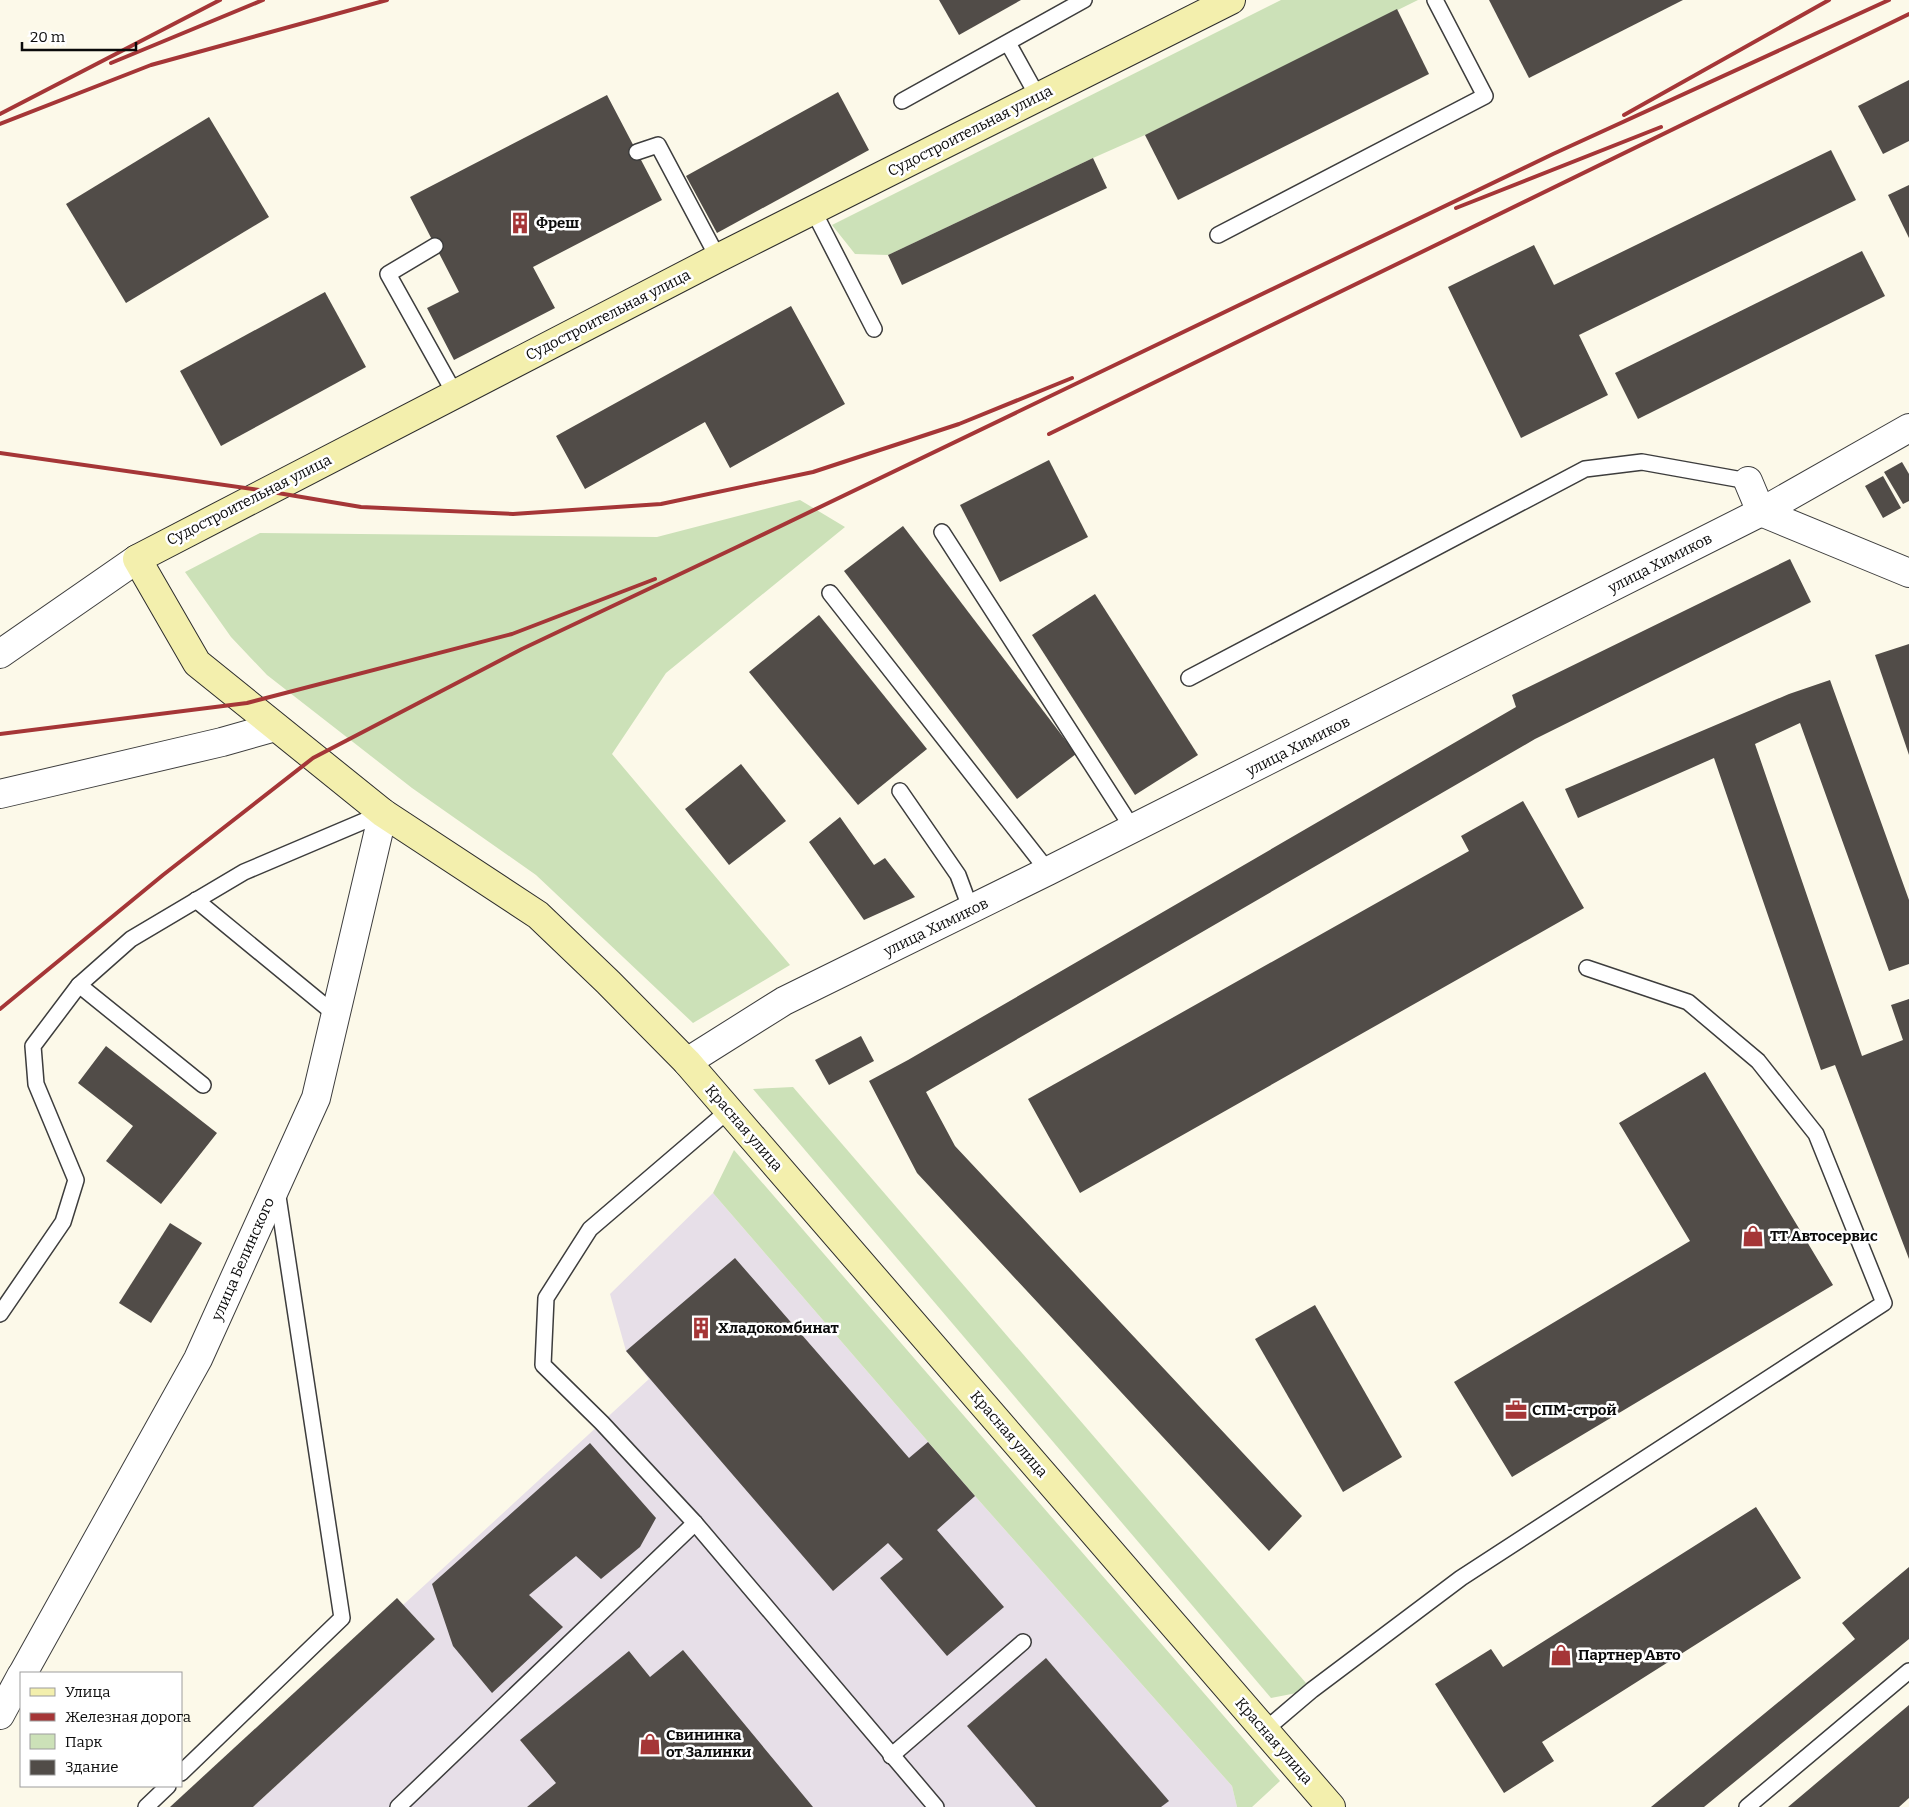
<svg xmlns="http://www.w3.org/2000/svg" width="1909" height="1807" viewBox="0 0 1909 1807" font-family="Bitter,serif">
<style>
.industrial{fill:#e7dfe8}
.green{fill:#cce1b8}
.building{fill:#514c48}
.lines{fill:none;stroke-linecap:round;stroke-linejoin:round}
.lane-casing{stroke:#3d3d3d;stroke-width:18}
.street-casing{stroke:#3d3d3d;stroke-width:30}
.secondary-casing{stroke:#2c2c2c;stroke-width:30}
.lane{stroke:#fff;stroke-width:15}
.street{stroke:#fff;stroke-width:28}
.secondary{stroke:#f3efad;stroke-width:28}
.rail{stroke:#a53637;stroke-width:4}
.labels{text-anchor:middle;stroke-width:5;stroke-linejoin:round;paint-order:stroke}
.street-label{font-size:15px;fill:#0a0a0a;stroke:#fff}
.poi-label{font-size:15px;font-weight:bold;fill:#0a0a0a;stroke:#fff;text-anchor:start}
</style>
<rect width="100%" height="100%" fill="#fcf9e9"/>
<path class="industrial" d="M713,1193L975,1496L1232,1786L1237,1807H253L435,1639L403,1605L649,1379L626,1351L610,1294Z"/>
<g class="green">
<path d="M1281,0H1418L1145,135L1093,158L888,255L855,254L832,225Z"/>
<path d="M800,500L845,527L666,673L612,754L790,965L693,1023L536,875L412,788L267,675L231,637L185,572L260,533L657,537Z"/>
<path d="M793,1087L1312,1690L1271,1698L753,1089Z"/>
<path d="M734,1150L1280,1781L1252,1807H1237L1232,1786L975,1496L713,1193Z"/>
</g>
<g class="building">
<path d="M939,0H1021L959,35Z"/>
<path d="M1489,0H1683L1529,78Z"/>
<path d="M1397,9L1429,74L1178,200L1145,135Z"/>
<path d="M1909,80V141L1883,154L1858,106Z"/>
<path d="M838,92L869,150L717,233L686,176Z"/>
<path d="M607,95L662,200L533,267L555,308L454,360L427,308L459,292L410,197Z"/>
<path d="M209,117L269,217L126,303L66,204Z"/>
<path d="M1831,150L1856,200L1579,335L1608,395L1521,438L1448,287L1534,245L1554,285Z"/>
<path d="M1093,158L1107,188L902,285L888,255Z"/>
<path d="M1909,185V238L1888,195Z"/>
<path d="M1862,251L1885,296L1638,419L1615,373Z"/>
<path d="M325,292L366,367L221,446L180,371Z"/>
<path d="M791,306L845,404L730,468L705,422L585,489L556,436Z"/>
<path d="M1049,460L1088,537L1000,582L960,505Z"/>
<path d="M1902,462L1909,474V501L1903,504L1884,472Z"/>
<path d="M1883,476L1901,508L1883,518L1865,486Z"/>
<path d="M903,526L1076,754L1017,799L844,571Z"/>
<path d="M1790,559L1811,602L1535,739L926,1092L955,1146L1302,1516L1269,1551L917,1173L869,1081L908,1060L1516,707L1512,695Z"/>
<path d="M1095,594L1198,755L1135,795L1032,635Z"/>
<path d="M819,615L927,749L858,805L749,672Z"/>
<path d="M1909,644V755L1875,655Z"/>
<path d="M1830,680L1909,900V964L1889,971L1800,723L1755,744L1862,1056L1903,1040L1891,1005L1909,999V1259L1835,1065L1821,1070L1714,758L1578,818L1565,789L1789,694Z"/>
<path d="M741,764L786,821L729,865L685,809Z"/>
<path d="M1523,801L1584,908L1080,1193L1028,1099L1469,851L1461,836Z"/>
<path d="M840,817L874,865L885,858L915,897L864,920L809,842Z"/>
<path d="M861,1036L874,1061L829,1085L815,1060Z"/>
<path d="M106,1046L217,1133L161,1204L106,1161L133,1126L78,1083Z"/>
<path d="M1705,1072L1833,1285L1512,1477L1454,1382L1690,1241L1619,1123Z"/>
<path d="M170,1223L202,1243L151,1323L119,1303Z"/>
<path d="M735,1258L909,1458L928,1442L975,1496L937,1530L1004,1607L947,1656L880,1578L903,1559L888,1543L833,1591L626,1351Z"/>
<path d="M1315,1305L1402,1457L1343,1492L1255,1339Z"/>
<path d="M590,1443L656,1518L640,1547L601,1579L576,1556L529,1595L563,1627L492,1693L453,1646L432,1584Z"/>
<path d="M1756,1507L1801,1578L1542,1742L1554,1761L1504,1793L1435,1684L1491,1649L1503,1667Z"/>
<path d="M1909,1567V1639L1704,1807H1651L1855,1639L1842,1623Z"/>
<path d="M397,1598L435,1639L253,1807H170Z"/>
<path d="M683,1650L813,1807H527L556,1783L520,1740L629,1651L650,1677Z"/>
<path d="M1046,1658L1169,1801L1161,1807H1036L967,1726Z"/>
<path d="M1909,1705V1798L1899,1807H1788Z"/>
</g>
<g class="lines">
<g class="lane-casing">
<g id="lane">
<path d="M1008,43L1038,97"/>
<path d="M902,101L1084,0"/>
<path d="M637,152L658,145L718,258"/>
<path d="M813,210L874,329"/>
<path d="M1218,235L1485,96L1435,0"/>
<path d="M435,246L388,274L455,394"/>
<path d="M942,532L1133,829"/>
<path d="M830,593L1048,871"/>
<path d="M1189,678L1585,469L1642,462L1748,481"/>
<path d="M900,791L958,875L971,910"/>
<path d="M196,900L336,1015"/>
<path d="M203,1085L79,985L131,939L244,872L383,813"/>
<path d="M729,1110L590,1229L546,1298L543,1365L602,1423L695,1523L936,1807"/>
<path d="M0,1314L63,1222L76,1180L36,1084L33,1046L79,985"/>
<path d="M1265,1730L1312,1690L1461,1578L1884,1303L1816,1134L1758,1061L1688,1002L1587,968"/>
<path d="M891,1756L1023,1642"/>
<path d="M181,1773L342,1618L277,1190"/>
<path d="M146,1807L168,1786"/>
<path d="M398,1807L695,1523"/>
<path d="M1747,1807L1909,1671"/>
</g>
</g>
<g class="street-casing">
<g id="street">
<path d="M1748,481L1761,512L1909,573"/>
<path d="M0,654L137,559"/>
<path d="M0,794L222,742L275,727"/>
<path d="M687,1062L784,1001L1048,871L1761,512L1909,428"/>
<path d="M23,1673L198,1359L316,1098L383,813"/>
<path d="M0,1715L21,1676"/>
</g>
</g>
<g class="secondary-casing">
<path id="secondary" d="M1231,0L718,258L137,559L197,663L383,813L538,915L608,982L687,1062L1331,1807"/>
</g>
<use href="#lane" class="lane"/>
<use href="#street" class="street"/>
<use href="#secondary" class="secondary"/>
<g class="rail">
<path d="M111,63L263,0"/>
<path d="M0,114L220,0"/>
<path d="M1624,115L1829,0"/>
<path d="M0,124L151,65L387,0"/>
<path d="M1456,208L1661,127"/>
<path d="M1049,434L1909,14"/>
<path d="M0,453L266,491L361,507L513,514L661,504L813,472L959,424L1072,378"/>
<path d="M0,734L247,703L512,634L655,579"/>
<path d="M0,1009L163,875L313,758L522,649L737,547L1553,154L1889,0"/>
</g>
</g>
<defs>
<g id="building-bare" transform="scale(1.725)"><path d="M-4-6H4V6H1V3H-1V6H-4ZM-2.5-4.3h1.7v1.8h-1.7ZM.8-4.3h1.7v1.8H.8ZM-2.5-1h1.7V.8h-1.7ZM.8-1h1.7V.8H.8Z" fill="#a53637" stroke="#fff" stroke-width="2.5" paint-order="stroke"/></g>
<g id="shop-bare" transform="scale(1.725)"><path d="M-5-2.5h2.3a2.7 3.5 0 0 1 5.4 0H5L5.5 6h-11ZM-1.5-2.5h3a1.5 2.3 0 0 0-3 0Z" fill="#a53637" stroke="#fff" stroke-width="2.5" paint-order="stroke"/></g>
<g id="office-bare" transform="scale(1.725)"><path d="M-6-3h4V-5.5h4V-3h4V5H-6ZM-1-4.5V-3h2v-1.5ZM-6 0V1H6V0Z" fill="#a53637" stroke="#fff" stroke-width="2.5" paint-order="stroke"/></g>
</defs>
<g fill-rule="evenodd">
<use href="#building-bare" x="520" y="223"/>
<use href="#shop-bare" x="1753" y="1236"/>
<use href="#building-bare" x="701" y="1328"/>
<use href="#office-bare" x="1516" y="1410"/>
<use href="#shop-bare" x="1561" y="1655"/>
<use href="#shop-bare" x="650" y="1744"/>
</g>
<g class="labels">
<g class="street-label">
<text transform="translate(970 131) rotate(-27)" y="5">Судостроительная улица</text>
<text transform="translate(608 315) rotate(-27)" y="5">Судостроительная улица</text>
<text transform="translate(249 500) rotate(-27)" y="5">Судостроительная улица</text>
<text transform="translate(1660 563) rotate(-27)" y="5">улица Химиков</text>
<text transform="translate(1298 746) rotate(-27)" y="5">улица Химиков</text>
<text transform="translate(936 927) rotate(-26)" y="5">улица Химиков</text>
<text transform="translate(744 1128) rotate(49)" y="5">Красная улица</text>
<text transform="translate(243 1259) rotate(-66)" y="5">улица Белинского</text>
<text transform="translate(1009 1434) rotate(49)" y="5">Красная улица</text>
<text transform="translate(1274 1741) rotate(49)" y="5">Красная улица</text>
</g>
<g class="poi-label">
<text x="536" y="228">Фреш</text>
<text x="1770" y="1241">ТТ Автосервис</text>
<text x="718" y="1333">Хладокомбинат</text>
<text x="1532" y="1415">СПМ-строй</text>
<text x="1578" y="1660">Партнер Авто</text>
<text x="666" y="1740">Свининка<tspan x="666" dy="17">от Залинки</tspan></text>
</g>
</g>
<rect x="20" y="1672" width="162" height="115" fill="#ffffff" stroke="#9d9d9d"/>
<rect x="30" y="1688" width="25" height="8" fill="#f3efad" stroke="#9d9d9d"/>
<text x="65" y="1697" font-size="15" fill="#0a0a0a">Улица</text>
<rect x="30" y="1713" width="25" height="8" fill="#a53637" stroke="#9d9d9d"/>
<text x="65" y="1722" font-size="15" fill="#0a0a0a">Железная дорога</text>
<rect x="30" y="1734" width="25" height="15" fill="#cce1b8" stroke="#9d9d9d"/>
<text x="65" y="1747" font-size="15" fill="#0a0a0a">Парк</text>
<rect x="30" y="1760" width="25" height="15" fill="#514c48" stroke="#9d9d9d"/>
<text x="65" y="1772" font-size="15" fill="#0a0a0a">Здание</text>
<path d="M22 42v8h114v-8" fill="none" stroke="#0a0a0a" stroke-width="2.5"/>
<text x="30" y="42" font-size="15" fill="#0a0a0a" stroke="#ffffff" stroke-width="4" paint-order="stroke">20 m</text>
</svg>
